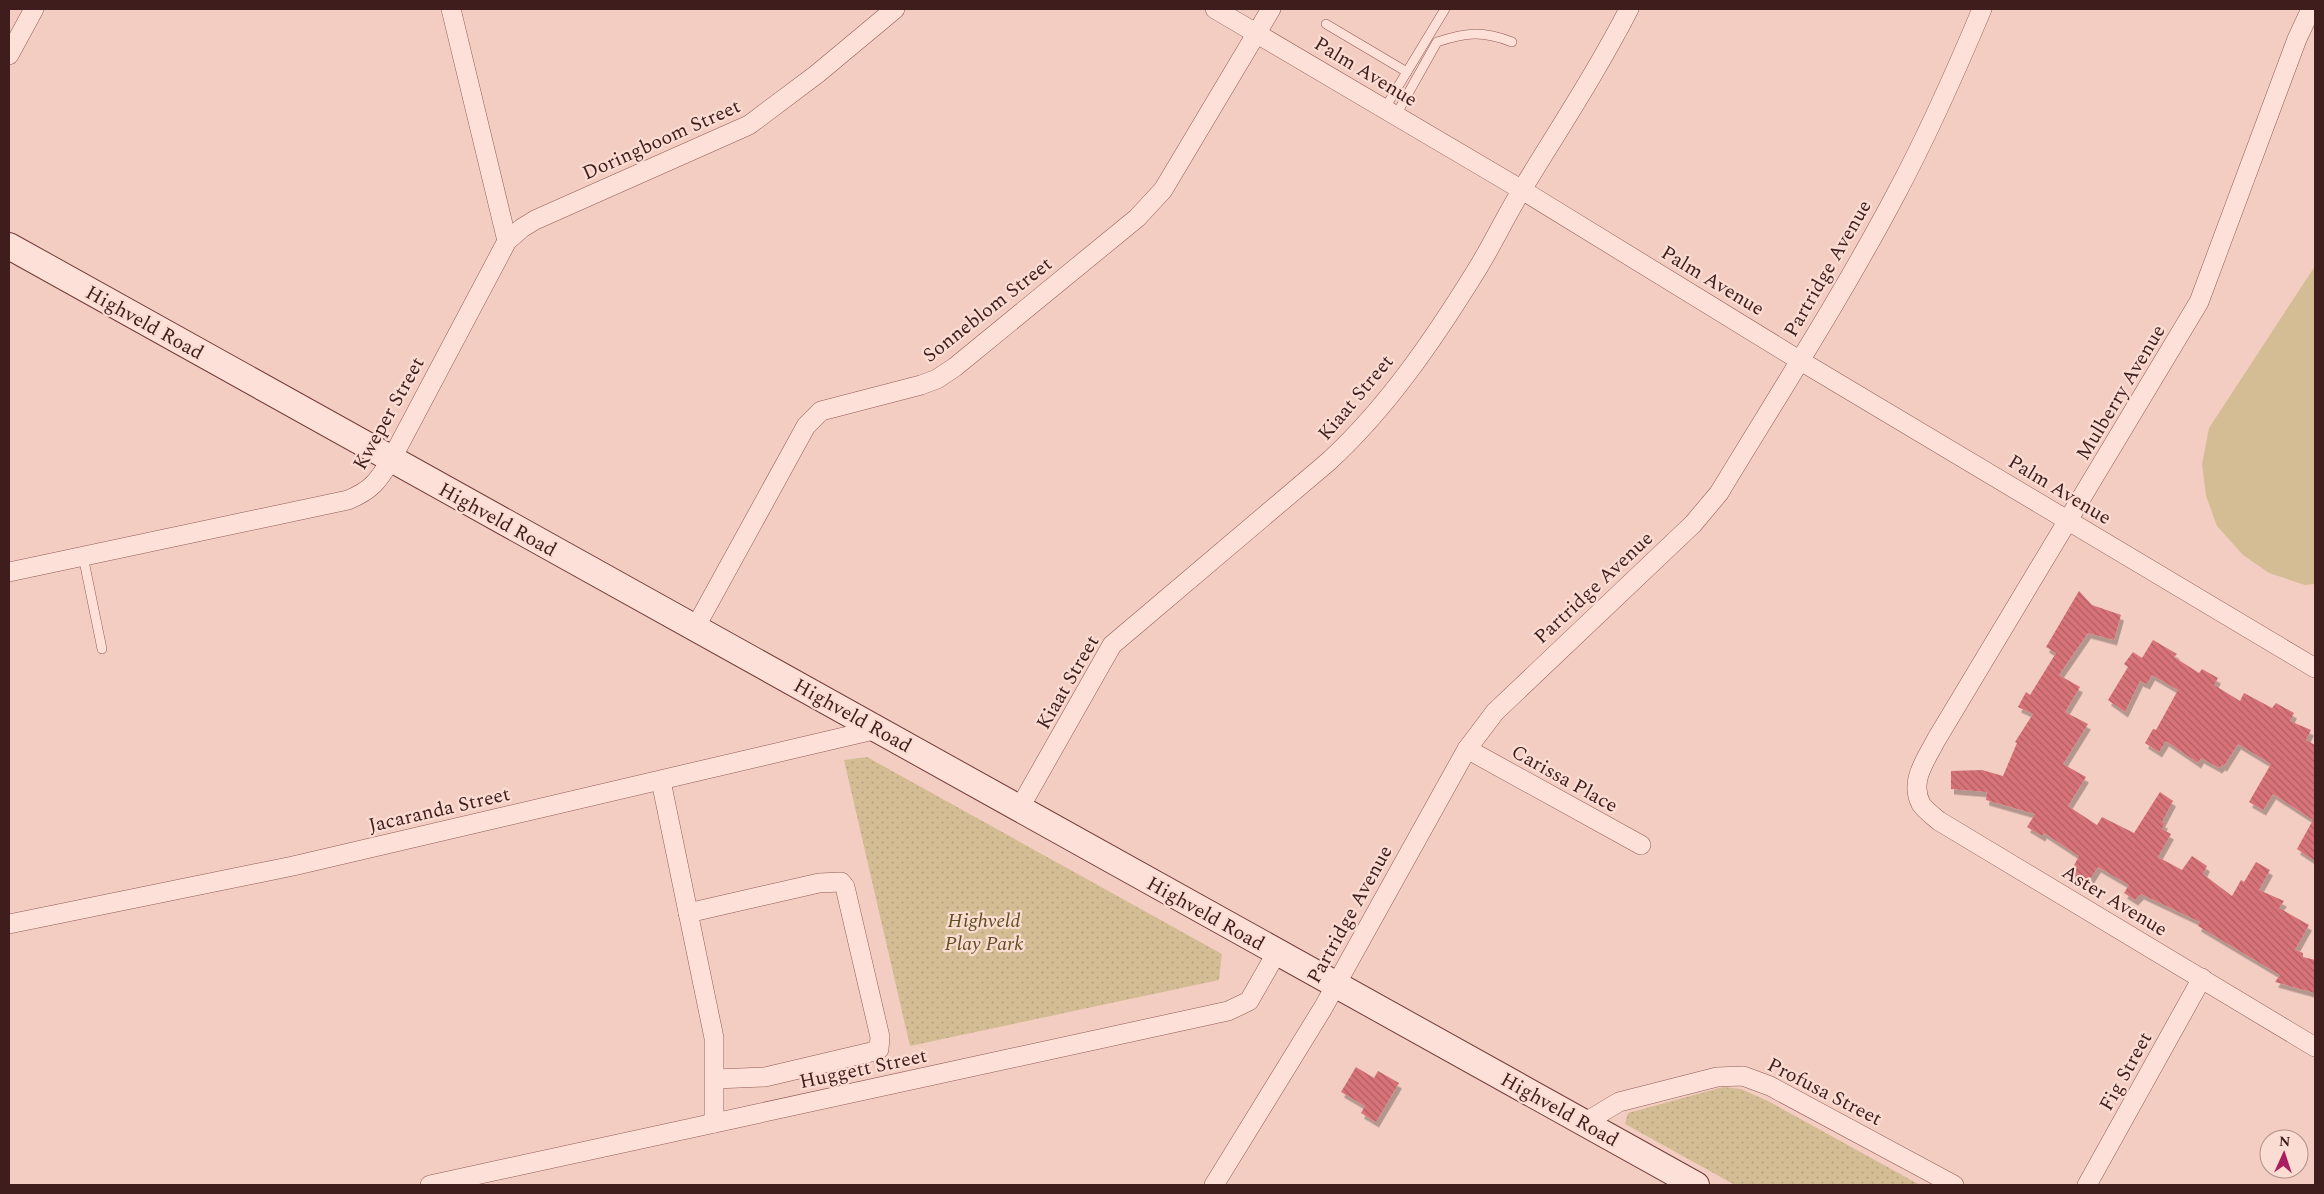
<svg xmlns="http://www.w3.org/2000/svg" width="2324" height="1194" viewBox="0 0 2324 1194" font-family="Spectral,serif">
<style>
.grass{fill:#d4bd94}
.park{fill:url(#park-dots)}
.building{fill:url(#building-back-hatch);filter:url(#shadow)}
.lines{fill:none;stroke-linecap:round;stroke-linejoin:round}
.lane-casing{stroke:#905a56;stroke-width:10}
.street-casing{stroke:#905a56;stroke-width:20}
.secondary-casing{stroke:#723b39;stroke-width:28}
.lane{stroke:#fde0d7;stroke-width:9}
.street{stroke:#fde0d7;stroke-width:19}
.secondary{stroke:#fde0d7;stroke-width:26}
.labels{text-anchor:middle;stroke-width:4.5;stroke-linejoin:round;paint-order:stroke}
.street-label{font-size:20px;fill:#3e1d1c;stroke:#fadcd3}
.park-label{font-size:20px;font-style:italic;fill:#5e5020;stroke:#fadcd3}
</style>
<defs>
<pattern id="park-dots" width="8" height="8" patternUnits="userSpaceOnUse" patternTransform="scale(1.25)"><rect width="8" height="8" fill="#d4bd94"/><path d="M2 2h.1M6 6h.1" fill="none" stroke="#b7a27f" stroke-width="1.8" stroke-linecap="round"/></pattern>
<pattern id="building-back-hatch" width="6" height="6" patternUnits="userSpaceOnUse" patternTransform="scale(1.25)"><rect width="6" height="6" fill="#d77379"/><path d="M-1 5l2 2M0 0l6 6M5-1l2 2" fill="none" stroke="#b05e62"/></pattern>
<filter id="shadow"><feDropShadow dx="3" dy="5.5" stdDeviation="0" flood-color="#0004"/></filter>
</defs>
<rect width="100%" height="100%" fill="#f4cdc2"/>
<path class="grass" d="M2315,266V584L2305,585L2269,573L2243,555L2217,526L2206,496L2202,464L2209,428Z"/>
<g class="park">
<path d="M867,757L1222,954L1219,980L910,1046L844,760Z"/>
<path d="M1723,1087L1741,1089L1770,1102L1920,1185H1735L1625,1124L1628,1113Z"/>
</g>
<g class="building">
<path d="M2079,591L2092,605L2121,615L2114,640L2088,633L2059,675L2080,687L2065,712L2088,724L2063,764L2086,777L2068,806L2097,825L2102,817L2134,833L2160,792L2173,801L2162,822L2165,823L2162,829L2171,834L2158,857L2182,870L2192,856L2207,866L2203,874L2232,896L2241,880L2244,882L2256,862L2270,870L2259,890L2284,901L2279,908L2309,925L2295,950L2303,953V957L2315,960V993L2275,982L2280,975L2198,926L2200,922L2141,894L2135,900L2124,893L2129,885L2098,867L2086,886L2069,875L2079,856L2044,833L2042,836L2027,827L2035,814L1986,800L1987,792L1951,789V771L1982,770L2003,776L2017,743L2015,742L2033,714L2018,707L2026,692L2030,695L2056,653L2046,647Z"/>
<path d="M2153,640L2177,654L2174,657L2199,673L2202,669L2218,678L2214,685L2240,701L2244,693L2272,708L2276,703L2294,713L2290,721L2311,730L2306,740L2315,745V861L2297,849L2313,820L2273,794L2263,810L2249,802L2271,764L2238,744L2224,766L2222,765L2219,768L2201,758L2198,763L2166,741L2159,752L2145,743L2153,729L2156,730L2178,690L2152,675L2147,684L2140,681L2125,712L2108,700L2128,667L2124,664L2133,652L2142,658Z"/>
<path d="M1356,1067L1374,1078L1378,1071L1399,1083L1376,1122L1361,1113L1365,1106L1341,1092Z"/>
</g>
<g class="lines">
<g class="lane-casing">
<g id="lane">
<path d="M1326,24L1407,72"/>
<path d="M1385,108L1445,9"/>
<path d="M1396,115L1437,42C1467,32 1483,31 1512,42"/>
<path d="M83,556L102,649"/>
</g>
</g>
<g class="street-casing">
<g id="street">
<path d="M451,9L507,241"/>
<path d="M1215,9L1522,190L1799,360L2315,668"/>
<path d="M2311,9L2297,39L2199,302L1936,740C1926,760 1909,781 1921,804C1925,810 1933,816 1939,821L2315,1047"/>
<path d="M9,55L34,9"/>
<path d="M9,572L348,500C372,490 378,481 391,460L507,241L522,228L535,220L749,125L817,74L895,9"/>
<path d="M695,628L800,437L806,426L821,411L921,385L937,379L955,367L1137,218L1163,190L1271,9"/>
<path d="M1467,749L1641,845"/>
<path d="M661,781L714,1038V1123"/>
<path d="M1019,809L1112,645L1328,462C1387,408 1434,339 1476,271C1493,244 1506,215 1523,188C1559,129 1597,71 1629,9"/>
<path d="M688,913L819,883L841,882L845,887L880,1037L879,1049L871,1052L765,1077L715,1079"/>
<path d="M9,924L293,866L878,729"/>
<path d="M1584,1123L1619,1102L1717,1077L1743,1076L1770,1086L1954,1185"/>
<path d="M430,1185L1228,1011L1249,1001L1277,952"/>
<path d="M1214,1185L1323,1008L1467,749L1495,712L1693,524L1719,493C1779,394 1842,296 1896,194C1928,134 1956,71 1982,9"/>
<path d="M2087,1185L2202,978"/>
</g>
</g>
<g class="secondary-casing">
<path id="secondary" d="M9,246L1696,1185"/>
</g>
<use href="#lane" class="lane"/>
<use href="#street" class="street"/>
<use href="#secondary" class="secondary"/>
</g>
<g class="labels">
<g class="street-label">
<text transform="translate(1366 71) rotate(31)" y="7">Palm Avenue</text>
<text transform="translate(661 139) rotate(-24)" y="7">Doringboom Street</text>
<text transform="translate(1827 268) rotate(-60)" y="7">Partridge Avenue</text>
<text transform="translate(1713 280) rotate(31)" y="7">Palm Avenue</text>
<text transform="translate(987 309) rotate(-38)" y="7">Sonneblom Street</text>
<text transform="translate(145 322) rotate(29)" y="7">Highveld Road</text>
<text transform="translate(2120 392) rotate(-59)" y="7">Mulberry Avenue</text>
<text transform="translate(1355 397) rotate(-50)" y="7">Kiaat Street</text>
<text transform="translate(388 413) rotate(-61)" y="7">Kweper Street</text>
<text transform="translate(2060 489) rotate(31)" y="7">Palm Avenue</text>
<text transform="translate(498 519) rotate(29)" y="7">Highveld Road</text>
<text transform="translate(1593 587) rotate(-43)" y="7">Partridge Avenue</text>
<text transform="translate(1067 682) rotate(-60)" y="7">Kiaat Street</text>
<text transform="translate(853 715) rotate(29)" y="7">Highveld Road</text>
<text transform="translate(1565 778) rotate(29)" y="7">Carissa Place</text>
<text transform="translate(439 809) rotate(-13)" y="7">Jacaranda Street</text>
<text transform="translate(2115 900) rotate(31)" y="7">Aster Avenue</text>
<text transform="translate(1206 913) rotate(29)" y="7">Highveld Road</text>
<text transform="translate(1349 914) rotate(-61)" y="7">Partridge Avenue</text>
<text transform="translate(863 1068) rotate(-12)" y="7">Huggett Street</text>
<text transform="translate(2125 1071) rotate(-61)" y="7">Fig Street</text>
<text transform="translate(1825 1091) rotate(27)" y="7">Profusa Street</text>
<text transform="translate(1560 1109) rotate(29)" y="7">Highveld Road</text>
</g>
<g class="park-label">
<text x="984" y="927">Highveld<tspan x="984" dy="23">Play Park</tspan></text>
</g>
</g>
<rect width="2324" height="1194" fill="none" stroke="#3e1d1c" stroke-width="20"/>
<g transform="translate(2284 1154) rotate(3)"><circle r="24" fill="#fadcd3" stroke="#af908a"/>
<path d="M0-4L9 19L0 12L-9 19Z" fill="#a81e60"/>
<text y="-8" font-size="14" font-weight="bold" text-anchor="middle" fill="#3e1d1c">N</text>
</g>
</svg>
